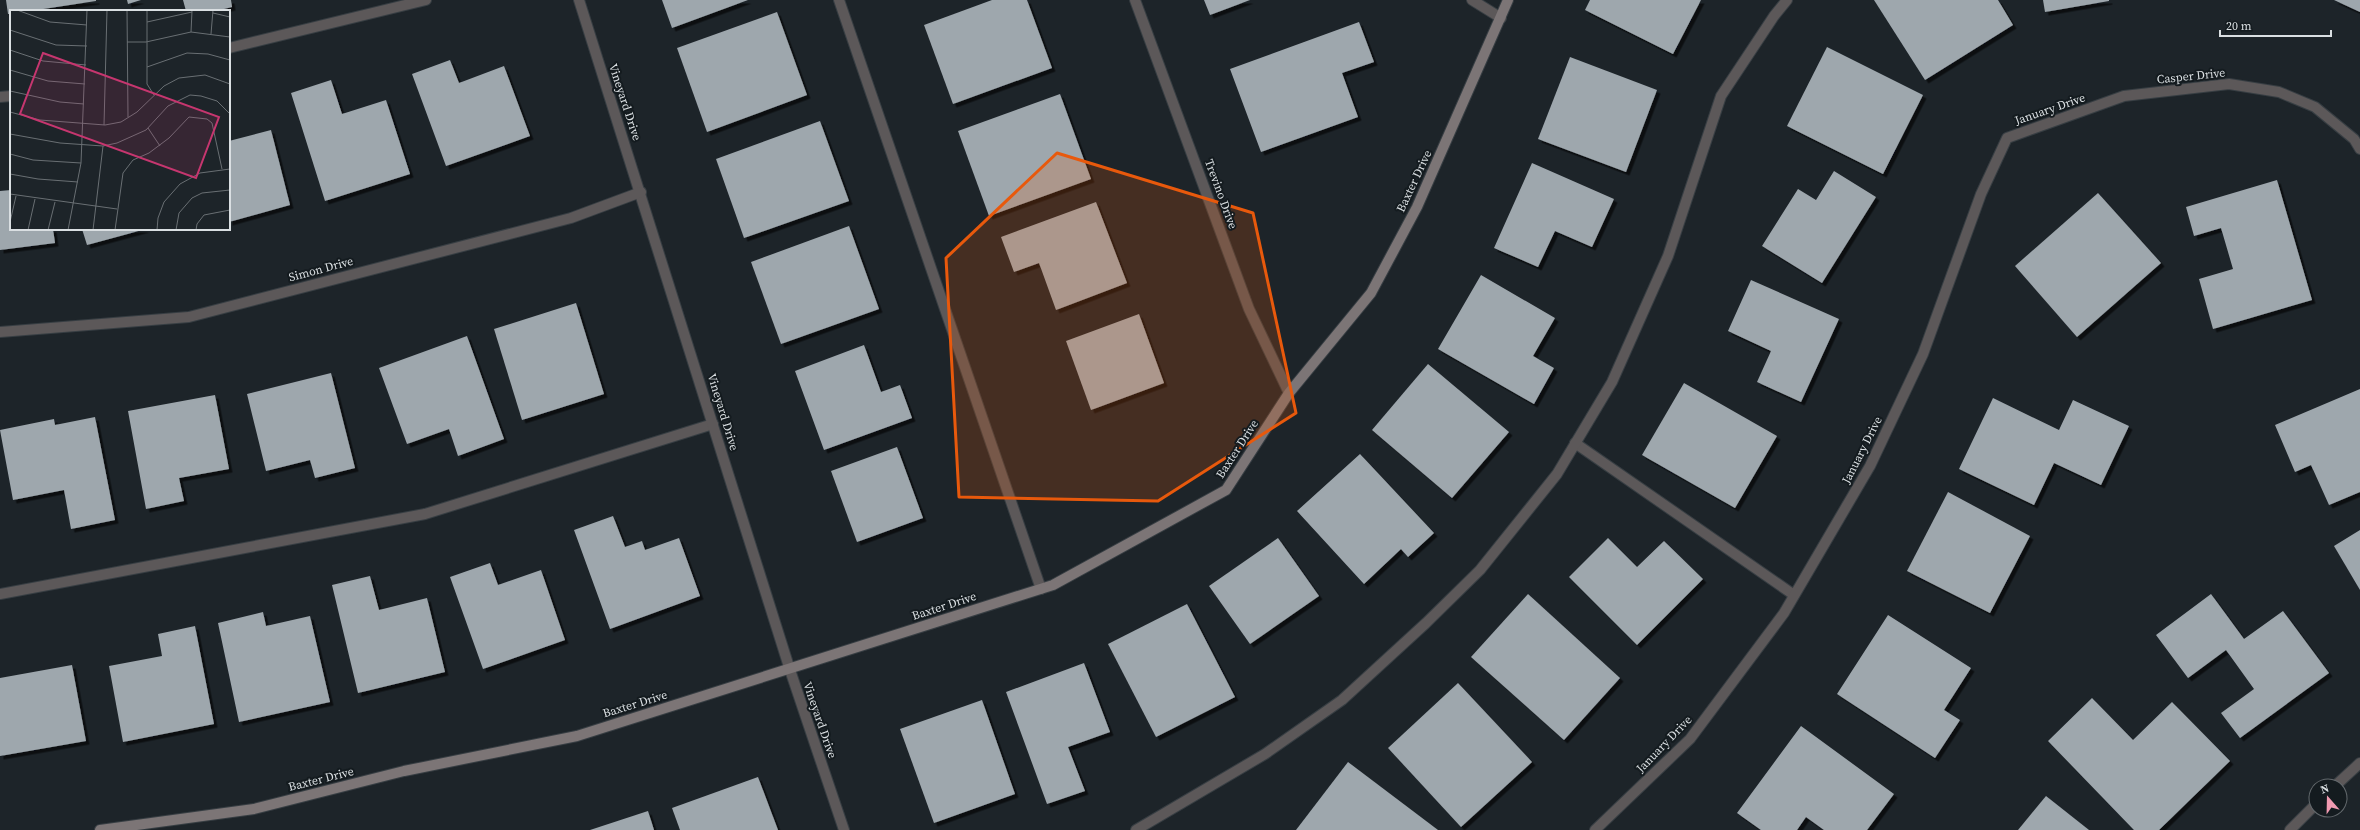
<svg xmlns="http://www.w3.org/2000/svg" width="2360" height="830" viewBox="0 0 2360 830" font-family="'Source Serif 4',serif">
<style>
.building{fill:#9ea7ad;filter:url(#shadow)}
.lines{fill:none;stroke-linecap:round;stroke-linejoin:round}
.lane-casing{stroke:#373e43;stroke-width:12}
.street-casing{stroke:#373e43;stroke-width:12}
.secondary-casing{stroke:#373e43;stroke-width:12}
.lane{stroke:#5c5859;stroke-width:10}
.street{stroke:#5c5859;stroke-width:10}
.secondary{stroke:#7c7576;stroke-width:10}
.marked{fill:#e8590c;fill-opacity:0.2;stroke:#e8590c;stroke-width:3;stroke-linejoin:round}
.labels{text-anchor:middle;stroke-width:4;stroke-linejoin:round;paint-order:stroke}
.street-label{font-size:12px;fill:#dadfe2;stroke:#141b1f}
.inset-road{fill:none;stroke:#696f73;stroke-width:1}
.view{fill:#c6366f;fill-opacity:0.15;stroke:#c6366f;stroke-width:2}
.inset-edge{fill:none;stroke:#dadfe2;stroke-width:2}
</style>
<defs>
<filter id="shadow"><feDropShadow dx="3.5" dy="3.5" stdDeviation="0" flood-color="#0009"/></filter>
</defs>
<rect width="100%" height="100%" fill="#1d2429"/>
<g class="building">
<path d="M6,0H96V1L30,11H11V14H8Z"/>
<path d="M127,0H141L128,4Z"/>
<path d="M183,0H231L232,7L216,11H186Z"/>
<path d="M662,0H748L672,28Z"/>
<path d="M992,0H1027L1052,68L953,104L924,25Z"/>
<path d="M1204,0H1250L1210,15Z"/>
<path d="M1590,0H1701L1673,54L1585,10Z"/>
<path d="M1874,0H1998L2013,25L1925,80Z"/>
<path d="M2043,0H2109V1L2045,12Z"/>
<path d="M2334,0H2360V12Z"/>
<path d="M777,12L807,95L707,132L677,48Z"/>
<path d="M1359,22L1374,62L1342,73L1358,117L1261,152L1230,69Z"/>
<path d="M1827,47L1923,95L1883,174L1787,126Z"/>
<path d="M1570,57L1657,90L1626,172L1538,139Z"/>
<path d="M450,60L459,83L504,66L530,136L446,166L412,74Z"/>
<path d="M331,80L342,114L386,100L410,174L325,201L291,93Z"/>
<path d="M1060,94L1091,179L989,216L958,131Z"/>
<path d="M820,121L849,201L744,238L716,159Z"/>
<path d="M271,130L290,205L229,222V141Z"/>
<path d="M1532,163L1614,199L1592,247L1555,231L1538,267L1494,248Z"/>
<path d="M1834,171L1876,197L1822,283L1762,246L1798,189L1816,200Z"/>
<path d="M2277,180L2312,300L2213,329L2199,279L2233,269L2221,228L2194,236L2186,207Z"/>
<path d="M11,190V229H53L55,243L0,250V191Z"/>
<path d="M2098,193L2161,263L2077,337L2015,266Z"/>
<path d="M1096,202L1127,283L1056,310L1039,263L1014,272L1001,237Z"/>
<path d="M849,226L879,309L781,344L751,262Z"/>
<path d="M82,229H146L87,245Z"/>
<path d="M1481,275L1555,318L1533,356L1554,368L1534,404L1438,349Z"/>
<path d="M1751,280L1839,319L1801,402L1757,382L1771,351L1728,331Z"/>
<path d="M576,303L604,394L522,420L494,329Z"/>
<path d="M1139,314L1164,383L1091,410L1066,341Z"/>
<path d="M467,336L504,439L458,456L449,429L407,444L379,368Z"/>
<path d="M864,345L881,392L900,385L912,418L824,450L795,371Z"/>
<path d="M1428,364L1509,432L1452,498L1372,430Z"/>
<path d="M331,373L355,468L315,478L310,460L266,471L247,394Z"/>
<path d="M1684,383L1777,436L1735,508L1642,455Z"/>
<path d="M2360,389V492L2329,505L2311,465L2295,472L2275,425Z"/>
<path d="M215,395L229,469L179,478L184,501L146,509L128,411Z"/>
<path d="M1993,398L2059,430L2073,400L2129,426L2101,485L2054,463L2034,505L1959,469Z"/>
<path d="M95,417L115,520L71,529L64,490L13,500L0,430L54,419L55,425Z"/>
<path d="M897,447L923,518L857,542L831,471Z"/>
<path d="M1360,454L1434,533L1408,557L1401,549L1364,584L1297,511Z"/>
<path d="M1948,492L2030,536L1990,613L1907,571Z"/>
<path d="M613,516L625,547L642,541L645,550L679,538L700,596L610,629L574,530Z"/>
<path d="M2360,530V590L2334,546Z"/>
<path d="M1278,538L1319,596L1250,644L1209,586Z"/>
<path d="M1608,538L1637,567L1664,541L1703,579L1637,645L1569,577Z"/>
<path d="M490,563L498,585L541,570L565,640L483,669L450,577Z"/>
<path d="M370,576L379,610L427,598L445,672L358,693L332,585Z"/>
<path d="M1528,594L1620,678L1564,740L1471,657Z"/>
<path d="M2211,594L2244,639L2283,611L2329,673L2240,738L2221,713L2254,689L2226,650L2188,678L2156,635Z"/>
<path d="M1187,604L1235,697L1156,737L1108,644Z"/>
<path d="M263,612L266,626L310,616L330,702L239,722L218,623Z"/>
<path d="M1888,615L1971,668L1944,710L1960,720L1935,758L1837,694Z"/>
<path d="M195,626L214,724L123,742L109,666L162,656L158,634Z"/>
<path d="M1084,663L1110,732L1068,747L1085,791L1047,804L1006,692Z"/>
<path d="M72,665L86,741L0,756V678Z"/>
<path d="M1458,683L1532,762L1461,827L1388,748Z"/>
<path d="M2092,698L2133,740L2172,702L2230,761L2159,830H2134L2048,741Z"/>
<path d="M982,700L1015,794L934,823L900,729Z"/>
<path d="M1801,726L1894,794L1867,830H1824L1806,817L1797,830H1761L1737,813Z"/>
<path d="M1348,762L1438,830H1296Z"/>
<path d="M758,777L778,830H680L672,808Z"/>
<path d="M2046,796L2089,830H2018Z"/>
<path d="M648,811L654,830H590Z"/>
</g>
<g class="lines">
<g class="lane-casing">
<g id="lane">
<path d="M839,0L1041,589"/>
<path d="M1472,0L1501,18"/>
<path d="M229,48L426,0"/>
<path d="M0,97L11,96"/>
<path d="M1575,443L1794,595"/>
<path d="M0,594L425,514L713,424"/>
<path d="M1136,830L1265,754L1342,700L1426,623L1480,570L1557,474L1612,382L1668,256L1721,96L1774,16L1787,0"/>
</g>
</g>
<g class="street-casing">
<g id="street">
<path d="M579,0L790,670L844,830"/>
<path d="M1135,0L1249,309L1289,393"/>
<path d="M0,332L189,317L571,218L641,192"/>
<path d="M2335,786L2360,763"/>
<path d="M1595,830L1690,739L1784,613L1870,466L1923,354L1981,194L2007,138L2124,96L2229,84L2279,92L2315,107L2354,139L2360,149"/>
<path d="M2290,830L2316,804"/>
</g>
</g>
<g class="secondary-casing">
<path id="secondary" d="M100,830L254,809L404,771L577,736L1053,585L1226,490L1289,393L1371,293L1417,207L1508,0"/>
</g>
<use href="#lane" class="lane"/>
<use href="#street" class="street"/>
<use href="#secondary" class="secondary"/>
</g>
<path class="marked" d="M1057,153L1253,213L1296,413L1158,501L959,497L946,258Z"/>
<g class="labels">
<g class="street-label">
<text transform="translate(2191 76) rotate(-6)" y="4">Casper Drive</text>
<text transform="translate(625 102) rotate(72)" y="4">Vineyard Drive</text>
<text transform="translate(2050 109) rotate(-19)" y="4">January Drive</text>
<text transform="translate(1414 181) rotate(-65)" y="4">Baxter Drive</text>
<text transform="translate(1221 194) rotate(70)" y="4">Trevino Drive</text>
<text transform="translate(321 269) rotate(-15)" y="4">Simon Drive</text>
<text transform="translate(723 412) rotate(73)" y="4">Vineyard Drive</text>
<text transform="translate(1237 449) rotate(-57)" y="4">Baxter Drive</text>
<text transform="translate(1862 450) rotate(-63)" y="4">January Drive</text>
<text transform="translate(944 606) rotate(-18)" y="4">Baxter Drive</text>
<text transform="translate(635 704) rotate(-17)" y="4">Baxter Drive</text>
<text transform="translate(820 720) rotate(71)" y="4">Vineyard Drive</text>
<text transform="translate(1664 744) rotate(-46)" y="4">January Drive</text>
<text transform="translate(321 779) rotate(-14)" y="4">Baxter Drive</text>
</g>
</g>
<g transform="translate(10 10)">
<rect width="220" height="220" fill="#1d2429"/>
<path class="inset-road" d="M7,0L40,12L77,15M117,0L118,107M203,3L220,7M137,12L182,2M0,20L46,35L77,36M181,22L182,1M201,24L203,0M117,32H136L181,22L220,27M0,40L33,51L76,55M137,57V0M0,60L38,71L75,74M0,81L50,92L74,94M144,85L137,74V57L177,43L198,44L220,50M0,102L30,110L95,115L111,112L127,102L154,76L169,68L195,65L220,74M94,115L97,0M138,118L150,136M0,124L50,133L93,136L107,133L136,120L158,96L180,85L191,86L207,91L220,104M0,144L23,150L71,153M0,164L28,169L68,172M0,184L107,199M0,212L6,186M18,220L25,189M38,220L45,192M58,220L71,153L77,0M83,220L93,136M105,220L113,163L123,150L139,143L159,128L179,107L197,109L202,113L212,159M147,220L148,208L154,192L170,174L190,163L220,159M166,220L169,203L182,188L192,183L220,180M186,220L187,214L194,205L220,200"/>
<path class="view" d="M33,43L209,107L186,168L10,104Z"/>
<rect width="220" height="220" class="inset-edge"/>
</g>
<g transform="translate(2328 798) rotate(340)"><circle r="19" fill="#141b1f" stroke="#63696d"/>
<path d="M0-3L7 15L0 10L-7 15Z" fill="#f19ab1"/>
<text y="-6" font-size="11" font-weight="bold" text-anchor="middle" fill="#dadfe2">N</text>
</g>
<path d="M2220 30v6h111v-6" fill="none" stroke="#dadfe2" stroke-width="2"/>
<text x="2226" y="30" font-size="12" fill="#dadfe2" stroke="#141b1f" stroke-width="3" paint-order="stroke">20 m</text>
</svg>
